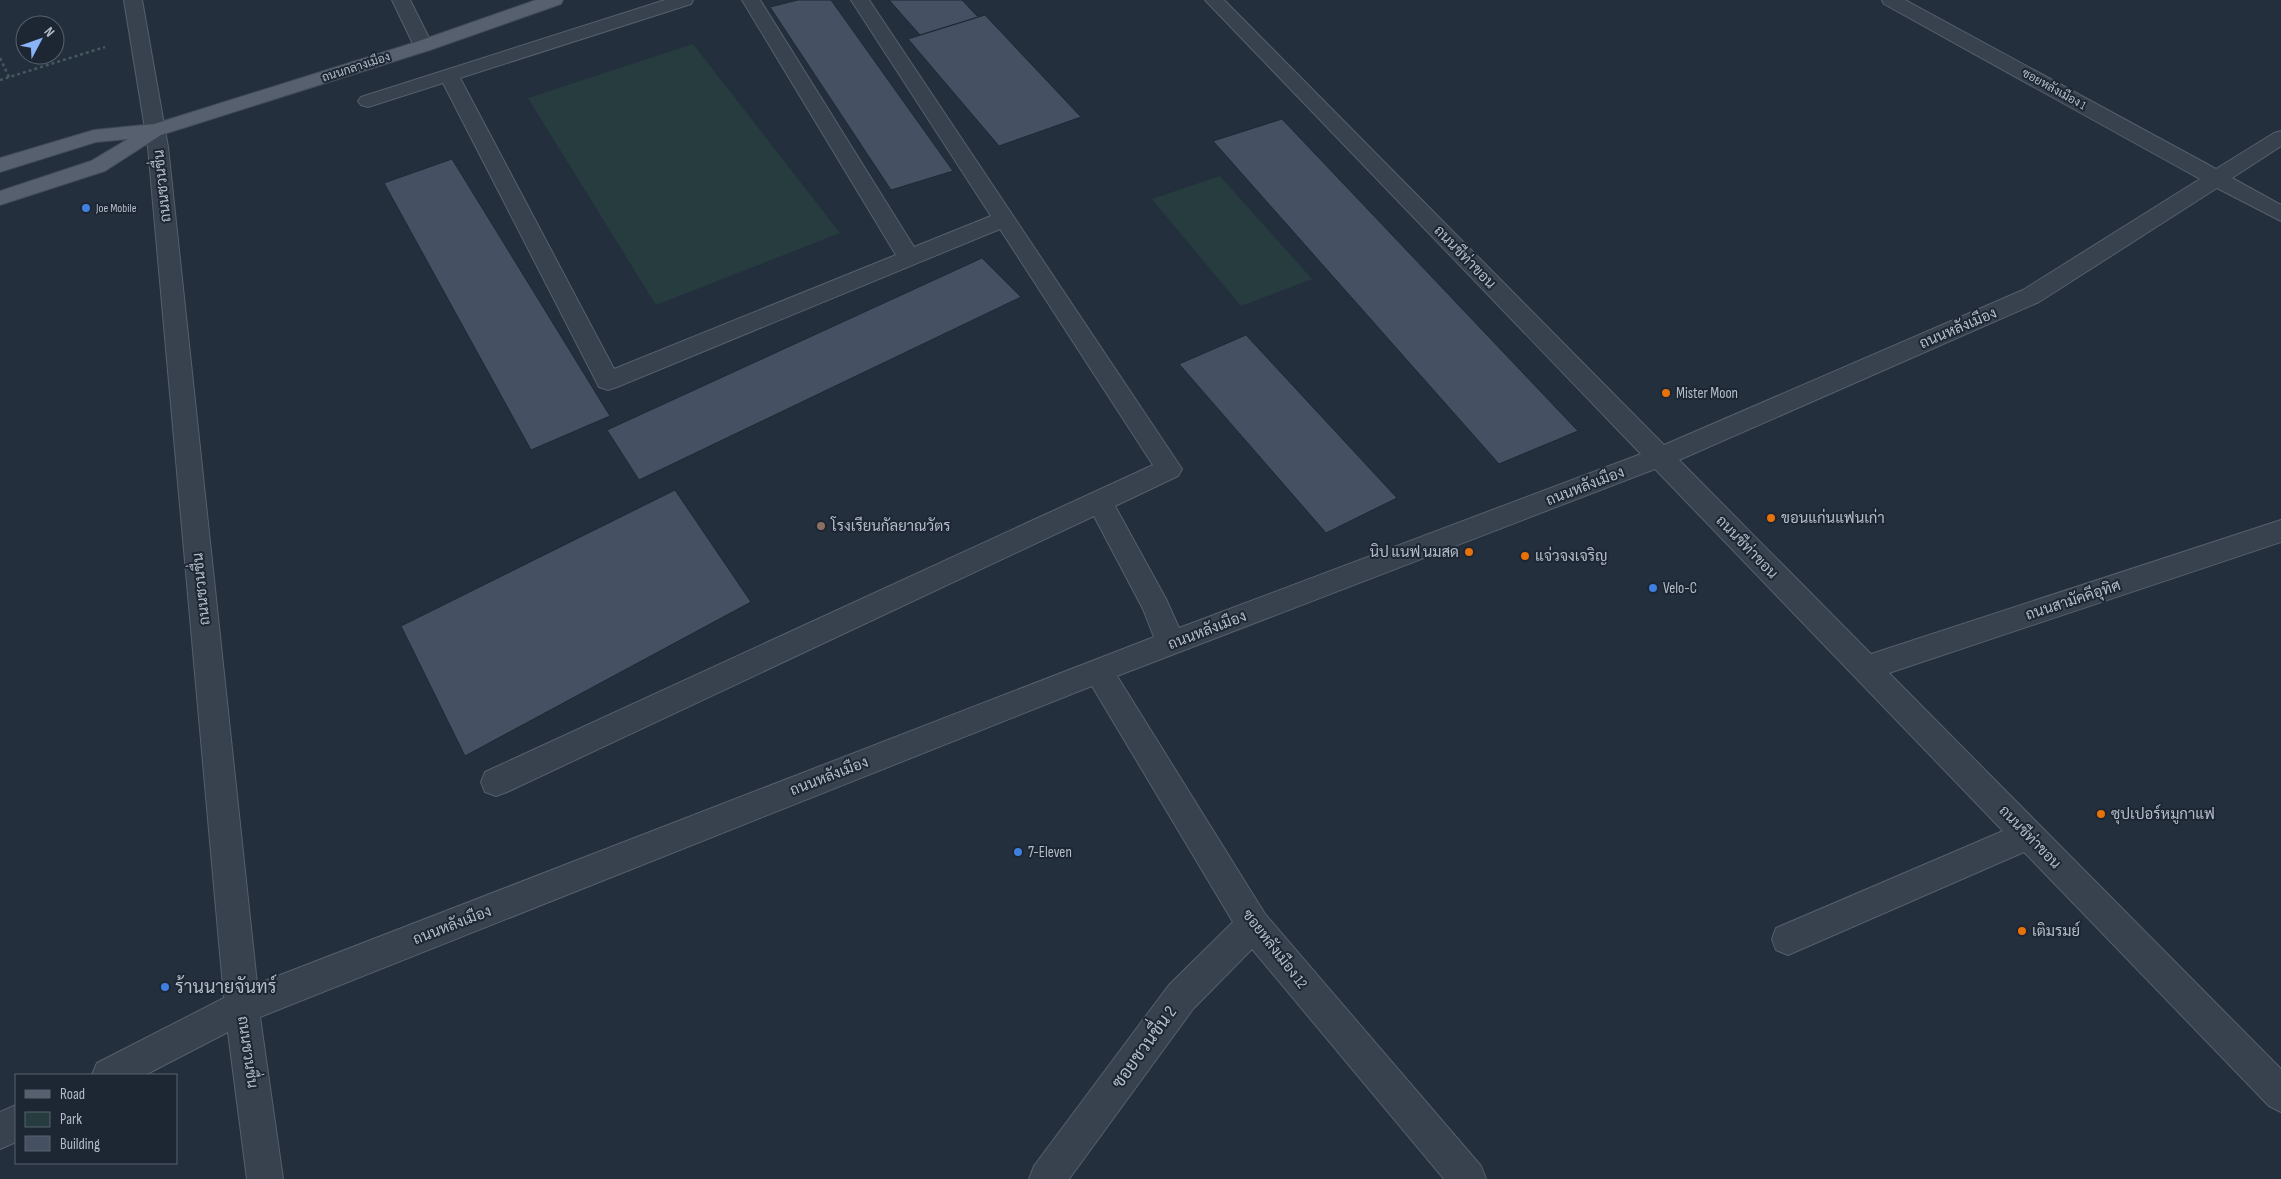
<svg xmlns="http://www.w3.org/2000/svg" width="2281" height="1179" viewBox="0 0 2281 1179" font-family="'Sofia Sans Condensed',Sarabun,sans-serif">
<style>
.green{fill:#263c3f}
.building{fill:#455162;stroke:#1f2835}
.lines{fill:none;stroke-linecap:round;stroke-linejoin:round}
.minor-casing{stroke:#565f6c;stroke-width:2}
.major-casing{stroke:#414a57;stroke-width:2}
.path{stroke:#44595c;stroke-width:2.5;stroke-dasharray:3 3;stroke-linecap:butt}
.minor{fill:#38414e;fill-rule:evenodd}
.major{fill:#56606e;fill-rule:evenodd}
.shop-dot{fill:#3f7fe0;stroke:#1d2633;stroke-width:2}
.food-dot{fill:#e8710a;stroke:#1d2633;stroke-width:2}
.education-dot{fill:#8d6e63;stroke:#1d2633;stroke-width:2}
.labels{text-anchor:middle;stroke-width:4;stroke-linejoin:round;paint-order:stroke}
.far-street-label{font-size:12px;fill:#b4bcc9;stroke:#1d2633}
.far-poi-label{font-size:12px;fill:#b4bcc9;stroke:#1d2633;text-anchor:start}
.street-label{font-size:15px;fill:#b4bcc9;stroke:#1d2633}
.poi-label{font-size:15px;fill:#b4bcc9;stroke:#1d2633;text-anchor:start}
.near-poi-label{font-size:18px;fill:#b4bcc9;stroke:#1d2633;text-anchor:start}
.near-street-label{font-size:18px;fill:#b4bcc9;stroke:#1d2633}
</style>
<rect width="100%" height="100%" fill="#242f3e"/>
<g class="green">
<path d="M693,44L840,233L656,305L528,98Z"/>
<path d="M1220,176L1312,279L1241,306L1152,199Z"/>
</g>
<g class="building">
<path d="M798,0H831L953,171L891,190L770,7Z"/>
<path d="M889,0H962L978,17L920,35Z"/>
<path d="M985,15L1081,117L999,146L908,39Z"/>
<path d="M1282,119L1578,431L1499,464L1213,141Z"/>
<path d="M452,159L610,416L531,450L384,183Z"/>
<path d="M982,258L1021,297L639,480L607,430Z"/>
<path d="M1246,335L1397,498L1326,533L1179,364Z"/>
<path d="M675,490L751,602L465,756L401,626Z"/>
</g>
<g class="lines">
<g class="minor-casing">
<g id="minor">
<path d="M124,0H142L168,147L257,984L1154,637L1143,609L1094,516L507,792L496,796L485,792L481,782L485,772L1153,465L1000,229L617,387L608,390L599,387L443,83L368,107L361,105L358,101L361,97L665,0H693L691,4L460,78L614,369L896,255L742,0H760L914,247L991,216L851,0H869L1182,469L1178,476L1115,506L1166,599L1179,628L1641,454L1205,0H1224L1664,445L2023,290L2200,179L1884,4L1882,0H1905L2216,169L2274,133L2281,131V146L2232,178L2281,205V221L2217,188L2039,302L1679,460L1871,654L2281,520V542L1889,673L2281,1069V1112L2269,1106L2024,852L1788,955L1776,950L1772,939L1776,928L2003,831L1655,469L1117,676L1265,914L1481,1166L1486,1179H1444L1252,949L1193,1009L1069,1179H1029L1034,1166L1169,985L1233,922L1092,686L260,1017L283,1179H247L228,1032L145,1075H92L97,1063L224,998L148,147Z"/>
<path d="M392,0H410L433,46L430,50H416Z"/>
<path d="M16,1105V1142L0,1149V1112Z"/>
</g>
</g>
<g class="major-casing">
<path id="major" d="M536,0H563L561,4L430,50L161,135L105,171L0,205V191L91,161L128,139L96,142L0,172V158L94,130L154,124L416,42Z"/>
</g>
<g class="path">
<path d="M0,58L9,77"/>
<path d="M0,80L105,47"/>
</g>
<use href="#minor" class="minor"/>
<use href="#major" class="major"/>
</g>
<g class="shop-dot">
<circle cx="86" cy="208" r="5"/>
<circle cx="1653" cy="588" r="5"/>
<circle cx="1018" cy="852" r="5"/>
<circle cx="165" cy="987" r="5"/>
</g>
<g class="food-dot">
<circle cx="1666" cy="393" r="5"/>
<circle cx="1771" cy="518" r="5"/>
<circle cx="1469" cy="552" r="5"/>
<circle cx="1525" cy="556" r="5"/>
<circle cx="2101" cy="814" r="5"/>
<circle cx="2022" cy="931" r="5"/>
</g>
<circle class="education-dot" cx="821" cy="526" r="5"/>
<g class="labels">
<g class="far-street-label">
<text transform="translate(356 67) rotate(-18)" y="4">ถนนกลางเมือง</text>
<text transform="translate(2054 89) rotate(29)" y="4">ซอยหลังเมือง 1</text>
</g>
<g class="far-poi-label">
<text x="96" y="212">Joe Mobile</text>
</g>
<g class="street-label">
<text transform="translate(162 186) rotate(-96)" y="5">ถนนชวนชื่น</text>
<text transform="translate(1465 257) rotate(46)" y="5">ถนนชีท่าขอน</text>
<text transform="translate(1958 328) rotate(-23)" y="5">ถนนหลังเมือง</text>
<text transform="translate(1585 486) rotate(-21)" y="5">ถนนหลังเมือง</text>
<text transform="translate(1747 547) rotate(46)" y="5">ถนนชีท่าขอน</text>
<text transform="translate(201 589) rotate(-96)" y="5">ถนนชวนชื่น</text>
<text transform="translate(2073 600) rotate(-18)" y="5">ถนนสามัคคีอุทิศ</text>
<text transform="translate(1207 630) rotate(-21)" y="5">ถนนหลังเมือง</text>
<text transform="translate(829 776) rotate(-21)" y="5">ถนนหลังเมือง</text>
<text transform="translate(2030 837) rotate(46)" y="5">ถนนชีท่าขอน</text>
<text transform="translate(452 925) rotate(-21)" y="5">ถนนหลังเมือง</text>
<text transform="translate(1275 949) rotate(52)" y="5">ซอยหลังเมือง 12</text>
<text transform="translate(248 1052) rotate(82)" y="5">ถนนชวนชื่น</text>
</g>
<g class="poi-label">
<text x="1676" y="398">Mister Moon</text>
<text x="1781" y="523">ขอนแก่นแฟนเก่า</text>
<text x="831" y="531">โรงเรียนกัลยาณวัตร</text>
<text x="1459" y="557" text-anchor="end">นิป แนฟ นมสด</text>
<text x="1535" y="561">แจ่วจงเจริญ</text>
<text x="1663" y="593">Velo-C</text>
<text x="2111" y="819">ซุปเปอร์หมูกาแฟ</text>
<text x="1028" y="857">7-Eleven</text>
<text x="2032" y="936">เติมรมย์</text>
</g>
<g class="near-poi-label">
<text x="175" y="993">ร้านนายจันทร์</text>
</g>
<g class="near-street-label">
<text transform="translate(1144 1047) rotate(-54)" y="6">ซอยชวนชื่น 2</text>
</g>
</g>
<rect x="15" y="1074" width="162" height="90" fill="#1d2633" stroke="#59626f"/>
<rect x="25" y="1090" width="25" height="8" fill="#56606e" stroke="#59626f"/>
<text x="60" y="1099" font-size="15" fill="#b4bcc9">Road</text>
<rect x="25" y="1112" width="25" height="15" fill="#263c3f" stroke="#59626f"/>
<text x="60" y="1124" font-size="15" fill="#b4bcc9">Park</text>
<rect x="25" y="1136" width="25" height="15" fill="#455162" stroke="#59626f"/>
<text x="60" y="1149" font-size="15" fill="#b4bcc9">Building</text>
<g transform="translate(40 40) rotate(49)"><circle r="24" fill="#1d2633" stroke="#59626f"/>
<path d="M0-4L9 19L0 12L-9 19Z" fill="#8ab4f8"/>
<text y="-8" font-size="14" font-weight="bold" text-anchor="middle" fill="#b4bcc9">N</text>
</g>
</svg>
